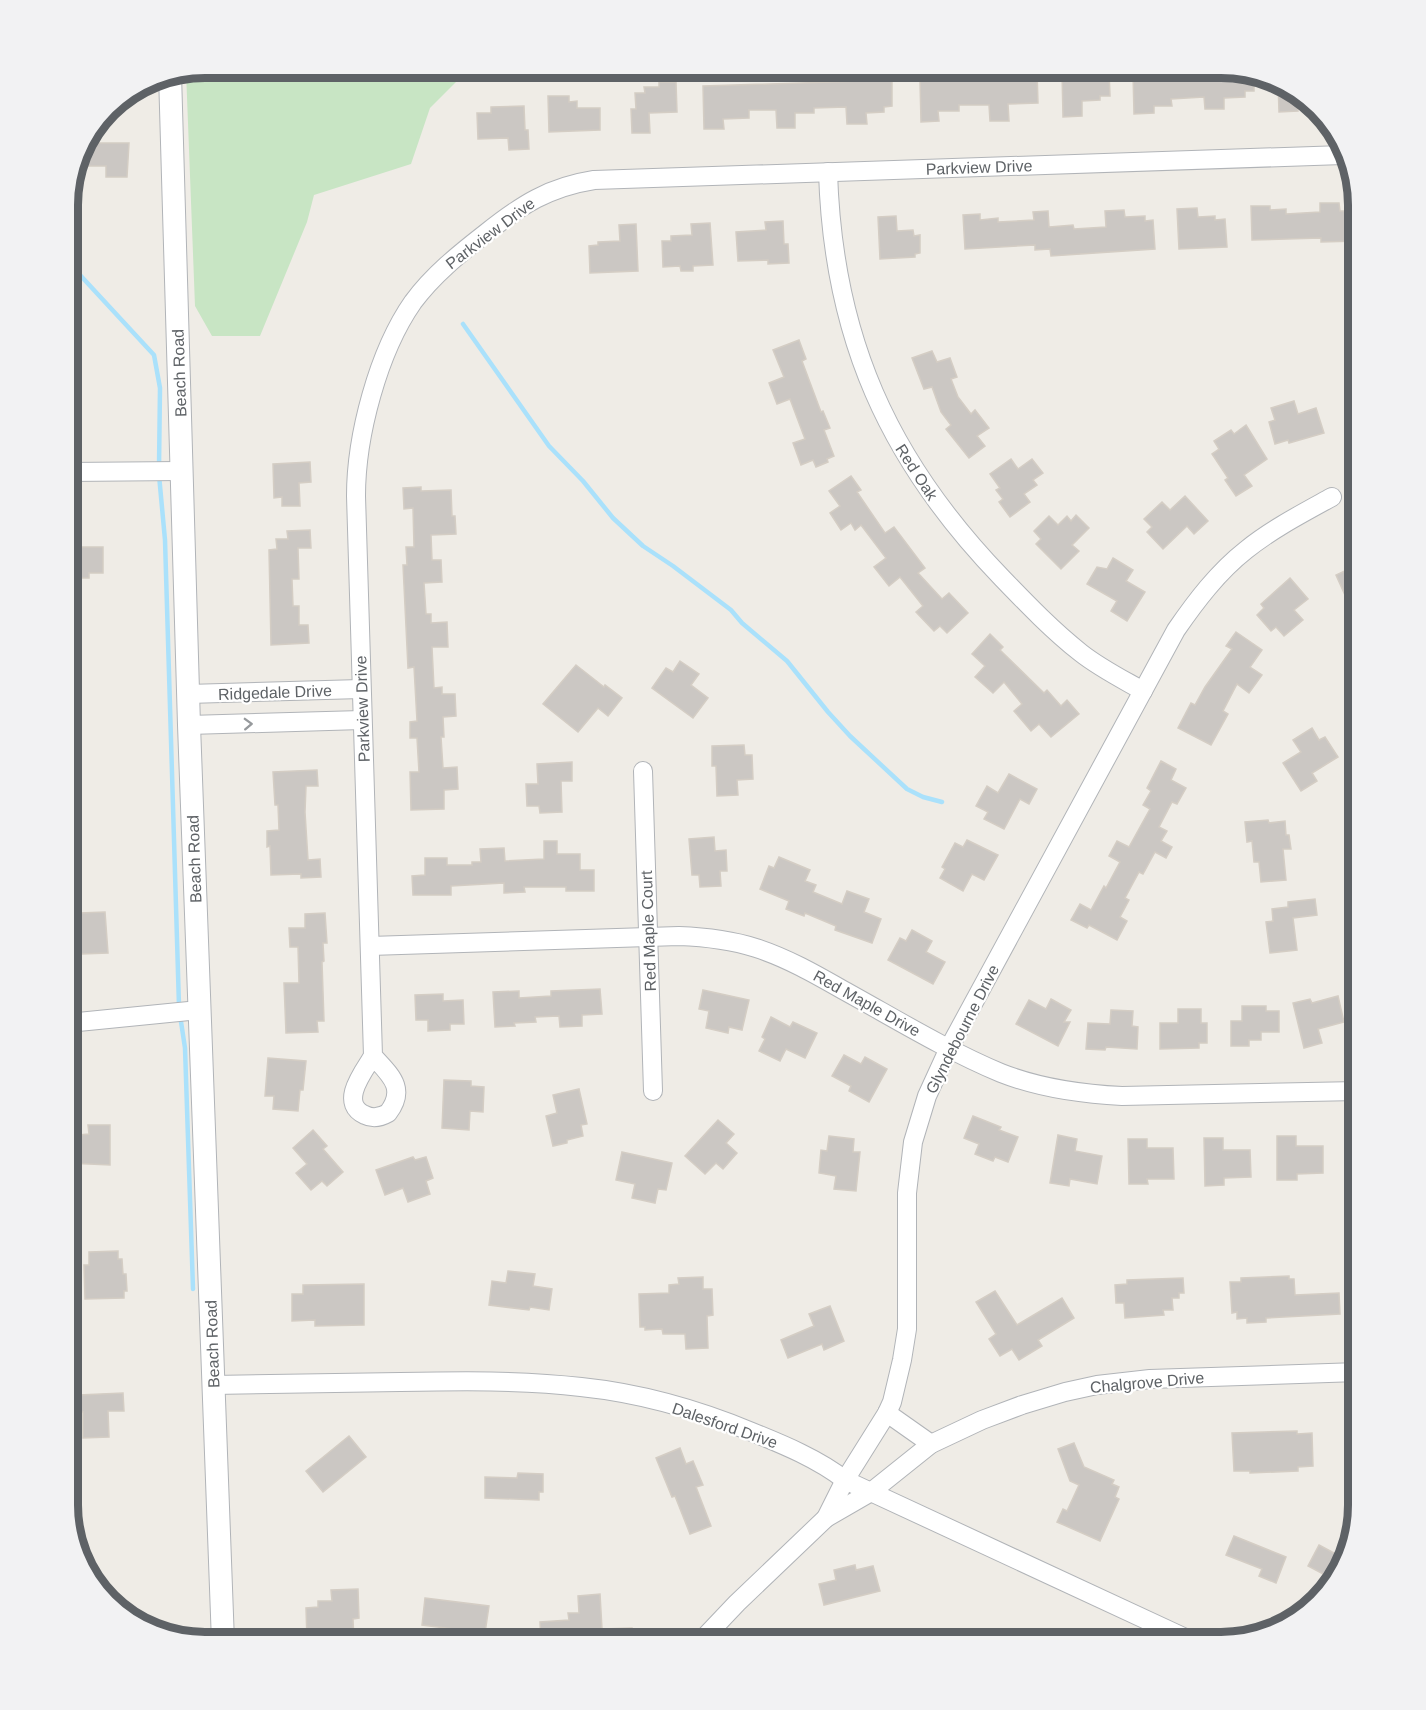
<svg xmlns="http://www.w3.org/2000/svg" width="1426" height="1710" viewBox="0 0 1426 1710" font-family="Helvetica,sans-serif">
<style>
.green{fill:#c8e5c4}
.lines{fill:none;stroke-linecap:round;stroke-linejoin:round}
.stream{stroke:#aae1fb;stroke-width:4.5}
.building{fill:#cbc7c3;stroke:#d4cdc4;stroke-width:1.5}
.minor-casing{stroke:#b1b4b8;stroke-width:20}
.tertiary-casing{stroke:#b1b4b8;stroke-width:24}
.minor{stroke:#fff;stroke-width:18}
.tertiary{stroke:#fff;stroke-width:22}
.oneway{stroke:#96999c}
.labels{text-anchor:middle;stroke-width:4.5;stroke-linejoin:round;paint-order:stroke}
.street-label{font-size:16px;fill:#5e6266;stroke:#fff}
.rim{fill:none;stroke:#5e6266;stroke-width:8}
</style>
<rect width="100%" height="100%" fill="#efece6"/>
<path class="green" d="M205,68H532L461,77L430,108L411,164L314,195L307,222L260,336H212L195,306L186,71Z"/>
<g class="lines">
<g class="stream">
<path d="M68,262L154,355L160,388L159,467"/>
<path d="M463,324L549,446L583,481L613,518L643,546L673,566L731,610L742,623L787,661L828,712L850,736L907,789L923,797L942,802"/>
<path d="M159,475L165,540L179,1006"/>
<path d="M180,1015L185,1048L193,1289"/>
</g>
</g>
<g class="building">
<path d="M1005,68H1022V71H1037L1038,103L1008,104L1009,121H990L989,105H959V111H938L939,121L921,122L920,81L986,79V72H1005Z"/>
<path d="M1204,68H1230L1254,75V91H1245V97L1224,98V109H1205L1204,97L1171,99L1172,106H1154V113L1134,114L1133,73L1204,71Z"/>
<path d="M1109,71L1110,96H1100V100L1082,101V116L1063,117L1062,72Z"/>
<path d="M892,80V106L884,107V112L866,113L867,124H847L846,107L814,108V113H795V128H777L776,110H749V118L723,119L724,129H704L703,86Z"/>
<path d="M659,82H676L677,112L649,113L650,133H632L631,109H636L635,93H645L644,87H659Z"/>
<path d="M1278,82L1289,86L1305,101H1297L1298,111L1279,112Z"/>
<path d="M548,96H569V102L577,101V108H600V130L549,132Z"/>
<path d="M524,106L525,130H528L529,149L509,150L508,138L478,139L477,113H491V107Z"/>
<path d="M82,143H129L127,177H106V166H76Z"/>
<path d="M1320,203H1339L1340,211H1358V241L1321,242V238L1252,240L1251,206H1270V210L1286,209V214L1320,212Z"/>
<path d="M1197,208L1198,217L1215,216V220L1225,219L1227,247L1179,249L1177,209Z"/>
<path d="M1124,210L1125,217L1145,216V221L1153,220L1155,249L1051,256L1050,249L1035,250V245L965,249L963,215L980,214V220L998,218V222L1034,220L1033,212L1048,211L1049,227L1073,225L1074,229L1106,227L1105,211Z"/>
<path d="M896,216L897,231L913,230L914,236L920,235V253L915,254V257L880,259L878,217Z"/>
<path d="M783,221L784,244H788L789,263L768,264V260L738,261L736,232L766,230L765,222Z"/>
<path d="M710,223L713,265L693,266V271H681L680,266L663,267L662,241H671V236L692,235L691,224Z"/>
<path d="M636,224L638,271L590,273L589,246L598,245V242L620,241L619,225Z"/>
<path d="M799,340L806,359L802,361L821,412L823,411L830,428L824,430L834,456L827,459L828,462L816,467L813,460L801,465L793,443L805,439L790,399L777,404L769,383L784,377L773,350Z"/>
<path d="M932,351L937,362L950,358L957,377L951,379L958,397L971,414L975,410L989,428L977,436L985,446L969,458L946,429L951,425L941,412L932,387L924,389L912,358Z"/>
<path d="M1294,401L1298,414L1316,408L1324,433L1289,443L1288,440L1275,444L1269,422L1275,420L1271,408Z"/>
<path d="M1246,425L1267,459L1244,475L1252,486L1236,496L1225,480L1228,478L1212,454L1219,449L1214,441L1231,430L1234,434Z"/>
<path d="M1011,459L1018,469L1032,459L1043,473L1033,480L1037,485L1024,494L1030,502L1010,517L999,502L1003,499L996,490L1000,488L990,474Z"/>
<path d="M310,462L311,482L299,483L300,506H282V497L274,498L273,464Z"/>
<path d="M851,476L861,490L857,492L885,533L894,527L925,568L918,573L942,599L949,593L968,613L947,633L940,626L934,631L916,612L923,606L900,577L889,586L874,567L886,558L861,525L855,530L851,523L841,530L830,513L840,506L829,491Z"/>
<path d="M421,487V491L451,490L452,516H455L456,534L431,535L432,560H441L442,582L424,583L426,614H431V623L447,622L448,647H432L434,688L442,687V694H455L456,716L443,717L444,737H441L443,768L457,767L458,789L444,790V809L411,810L410,772H419L417,738H410V722L417,721L414,667L408,668L403,565H407L406,547H414L413,508L404,509L403,488Z"/>
<path d="M1185,496L1208,521L1194,534L1187,526L1163,549L1147,532L1152,527L1144,519L1162,502L1170,510Z"/>
<path d="M1076,515L1089,528L1072,545L1079,551L1061,569L1036,544L1041,539L1034,531L1049,516L1058,525L1067,516L1071,521Z"/>
<path d="M310,530L311,548H298L299,579H292L293,606H299V625H308L309,643L271,645L269,550L277,549L276,539H288L287,531Z"/>
<path d="M68,547H103V573H89V578H68Z"/>
<path d="M1113,558L1133,570L1126,581L1145,592L1127,621L1111,611L1117,601L1087,584L1097,567L1107,569Z"/>
<path d="M1351,568L1358,583V600L1349,604L1336,575Z"/>
<path d="M1290,578L1308,599L1294,610L1303,620L1284,636L1276,627L1271,631L1257,615L1264,608L1261,604Z"/>
<path d="M1236,632L1262,650L1250,667L1262,675L1249,693L1237,684L1223,711L1228,714L1211,745L1178,728L1191,703L1195,705L1205,687L1232,649L1226,646Z"/>
<path d="M990,634L1003,647L1000,650L1044,693L1047,690L1061,706L1067,700L1079,714L1051,737L1039,724L1031,731L1014,711L1022,704L1004,682L993,693L975,677L985,666L972,654Z"/>
<path d="M680,661L699,674L691,685L708,698L693,718L652,688L666,668L673,672Z"/>
<path d="M576,665L604,687L605,685L622,698L608,716L598,708L578,732L543,704Z"/>
<path d="M1312,728L1319,740L1325,737L1338,757L1312,773L1317,781L1301,791L1283,763L1301,752L1293,740Z"/>
<path d="M744,745L745,755H752L753,779L737,780L738,795L717,796L716,766H712V746Z"/>
<path d="M1161,761L1176,769L1171,780L1186,788L1177,804L1172,802L1159,827L1167,831L1161,841L1172,847L1166,858L1155,852L1143,874L1139,872L1125,898L1129,900L1120,917L1127,921L1117,940L1089,925L1087,928L1071,920L1080,904L1091,910L1104,886L1106,888L1120,862L1109,856L1117,841L1129,847L1150,809L1143,805L1151,791L1147,788Z"/>
<path d="M572,762V781H561L562,812L540,813L539,806H527L526,784H538L537,764Z"/>
<path d="M317,770L318,786H306L305,812L308,860L320,859L321,877L301,878V874L271,875L270,846L267,847V831L279,830L278,805H275L273,772Z"/>
<path d="M1009,774L1037,789L1029,804L1020,799L1004,829L984,819L988,812L976,806L987,786L998,793Z"/>
<path d="M1268,820L1269,823L1285,821L1286,835H1289L1291,849H1283L1286,880L1261,882L1259,862H1254L1252,841L1247,842L1245,822Z"/>
<path d="M714,837L715,851L726,850L727,871H720L721,886L700,887L699,875H692L689,839Z"/>
<path d="M967,840L998,855L984,880L972,874L963,891L940,878L945,869L942,867L955,843L963,847Z"/>
<path d="M544,841H557V854H580V870H594V891H566V887H524L525,892L504,893V883L451,886V895H413L412,876L425,875V858H447V865H472V862H481L480,849L504,848L505,861L544,859Z"/>
<path d="M779,857L810,870L805,881L816,885L813,892L842,904L847,891L869,899L864,912L881,919L872,943L835,930L836,926L805,913L804,916L786,909L789,901L760,889L769,866L774,868Z"/>
<path d="M68,887H78L79,913L105,912L108,953L81,954V957L68,958Z"/>
<path d="M1315,899L1317,915L1293,918L1297,950L1270,953L1266,922L1273,921L1272,909L1288,907V902Z"/>
<path d="M325,913L327,943H323L324,961L322,962L324,1021H317L318,1032L286,1033L284,983H299L298,947H290L289,928H305V914Z"/>
<path d="M912,930L932,941L926,952L945,962L933,984L888,960L900,938L906,941Z"/>
<path d="M600,989L602,1014L582,1015V1026L560,1027L559,1016L535,1017L536,1022L514,1023L515,1026L495,1027L493,992L519,991V998L551,996V991Z"/>
<path d="M703,990L749,1000L742,1030L729,1027L728,1033L706,1028L709,1011L699,1009Z"/>
<path d="M443,994V1001L463,1000L464,1024H450V1030L428,1031V1020H416L415,995Z"/>
<path d="M1338,996L1344,1022L1318,1029L1322,1043L1304,1048L1293,1003L1310,999L1312,1003Z"/>
<path d="M1051,999L1071,1010L1064,1022H1070L1058,1046L1016,1024L1029,1000L1046,1009Z"/>
<path d="M1242,1006H1266V1011H1279V1032H1261V1040H1249V1046H1231V1021H1242Z"/>
<path d="M1178,1009H1201V1023H1207V1043H1199V1048L1160,1049V1023H1178Z"/>
<path d="M1111,1010L1133,1011L1132,1026L1138,1027L1137,1049L1106,1047L1105,1050L1086,1049L1088,1023L1110,1024Z"/>
<path d="M771,1017L790,1027L793,1022L817,1033L805,1058L786,1049L780,1061L759,1051L765,1039L762,1037Z"/>
<path d="M844,1055L861,1064L865,1057L887,1069L869,1102L849,1091L851,1086L832,1076Z"/>
<path d="M268,1058L306,1061L303,1090H300L298,1111L273,1109L274,1096H265Z"/>
<path d="M444,1080L471,1081V1086L484,1087L483,1112L470,1111L469,1130L442,1128Z"/>
<path d="M579,1089L587,1124L581,1125L583,1136L567,1140V1143L553,1146L546,1116L557,1113L553,1095Z"/>
<path d="M973,1116L1001,1127L999,1130L1018,1137L1008,1162L995,1157L993,1161L975,1154L979,1144L964,1138Z"/>
<path d="M718,1120L734,1134L726,1143L737,1153L723,1169L716,1163L705,1174L685,1156Z"/>
<path d="M88,1125H110V1165L68,1163V1136L89,1134Z"/>
<path d="M313,1130L327,1146L323,1149L343,1172L327,1186L322,1181L311,1190L296,1173L307,1164L293,1148Z"/>
<path d="M1058,1135L1077,1139L1075,1151L1102,1156L1097,1184L1070,1179L1069,1186L1050,1183Z"/>
<path d="M829,1136L854,1139L853,1152H860L856,1191L834,1189L836,1176L819,1173L821,1150L827,1151Z"/>
<path d="M1277,1136H1296V1146H1323V1173L1297,1174V1180H1277Z"/>
<path d="M1204,1138H1223V1150H1250L1251,1177L1224,1178V1185L1205,1186Z"/>
<path d="M1128,1139H1147V1148H1173L1174,1179H1147L1148,1184H1129Z"/>
<path d="M622,1152L672,1163L666,1190L658,1189L655,1203L632,1198L635,1184L616,1180Z"/>
<path d="M413,1157L415,1160L426,1157L433,1178L426,1181L430,1194L408,1202L403,1188L385,1195L376,1170Z"/>
<path d="M118,1251V1259H122L123,1274H126L127,1291H124V1298L85,1299L84,1265H89V1252Z"/>
<path d="M508,1271L535,1274L533,1286L552,1289L549,1310L530,1307L529,1310L489,1305L492,1281L506,1283Z"/>
<path d="M1289,1276V1279H1294L1295,1295L1339,1293L1340,1314L1266,1318V1322L1247,1323V1318L1237,1319V1312L1232,1313L1230,1282H1241V1278Z"/>
<path d="M703,1277V1289H712L713,1315L707,1316L708,1348L686,1349L685,1334H663L662,1329L645,1330V1327H640L639,1294L669,1293V1285L679,1284L678,1278Z"/>
<path d="M1183,1278L1184,1293H1179V1298H1172L1173,1310H1163L1164,1315L1125,1318L1124,1303H1116L1115,1285L1127,1284V1280Z"/>
<path d="M364,1284V1325L315,1326V1320L292,1321V1294H303V1285Z"/>
<path d="M995,1291L1017,1325L1062,1298L1074,1318L1038,1340L1042,1346L1019,1360L1012,1349L1000,1356L989,1339L996,1334L976,1302Z"/>
<path d="M830,1306L844,1341L824,1350L822,1344L788,1358L781,1340L814,1326L809,1314Z"/>
<path d="M123,1393L124,1411H108L109,1437L83,1438V1412H80L79,1395Z"/>
<path d="M1297,1431V1434L1312,1433L1313,1466L1298,1467V1471L1250,1473V1471H1234L1232,1433Z"/>
<path d="M349,1436L366,1457L323,1492L306,1471Z"/>
<path d="M1074,1443L1084,1467L1114,1480L1112,1484L1119,1487L1115,1497L1119,1499L1100,1541L1057,1522L1063,1509L1067,1511L1079,1485L1070,1481L1058,1449Z"/>
<path d="M680,1448L686,1464L693,1461L703,1485L696,1487L711,1526L690,1534L675,1496L672,1497L656,1458Z"/>
<path d="M518,1473L543,1474V1492H539V1500L485,1498V1477L517,1478Z"/>
<path d="M1234,1536L1286,1557L1276,1583L1259,1576L1262,1569L1226,1555Z"/>
<path d="M1319,1545L1336,1554L1325,1575L1308,1566Z"/>
<path d="M855,1565L856,1570L873,1566L880,1591L824,1605L819,1584L836,1580L834,1570Z"/>
<path d="M358,1589L359,1618L353,1619L354,1642H336V1639L307,1640L306,1608L318,1607V1601H332L331,1590Z"/>
<path d="M600,1594L602,1629L632,1628L633,1642H541L540,1622L569,1620L568,1613H579L578,1596Z"/>
<path d="M425,1598L489,1606L485,1633L422,1625Z"/>
</g>
<g class="lines">
<g class="minor-casing">
<g id="minor">
<path d="M828,172C833,337 888,460 1002,578C1027,604 1053,631 1081,653C1100,668 1122,679 1143,691"/>
<path d="M68,472L181,471"/>
<path d="M188,694L361,689"/>
<path d="M189,725L362,720"/>
<path d="M643,771L653,1091"/>
<path d="M1357,833L1358,837"/>
<path d="M370,946L679,936C706,937 731,940 756,948C787,958 815,974 843,990C894,1018 946,1050 1001,1073C1039,1088 1081,1094 1122,1096L1358,1091"/>
<path d="M68,1023L199,1010"/>
<path d="M373,1056C390,1075 407,1088 388,1113C381,1117 373,1119 365,1115C338,1103 364,1071 373,1056L356,496C356,436 378,352 413,302C433,275 459,254 486,233C521,205 549,187 594,180L1343,155"/>
<path d="M213,1385C275,1384 337,1383 400,1382C460,1381 522,1380 581,1387C639,1393 699,1410 752,1432C784,1445 818,1459 845,1480L1194,1642"/>
<path d="M887,1413L931,1444"/>
<path d="M826,1518L871,1492L931,1444L982,1420L1022,1405L1065,1392L1097,1385L1150,1379L1358,1372"/>
<path d="M700,1642L737,1603L826,1518L845,1480L887,1413L892,1402L902,1360L907,1329V1193L913,1142L927,1096L949,1048L1176,630C1196,601 1218,572 1246,550C1272,529 1303,513 1332,497"/>
</g>
</g>
<g class="tertiary-casing">
<path id="tertiary" d="M170,74L189,725L223,1642"/>
</g>
<use href="#minor" class="minor"/>
<use href="#tertiary" class="tertiary"/>
</g>
<defs><path id="oneway-chevron" d="M-2-3.5L2.5 0L-2 3.5" fill="none" stroke-width="1.6" stroke-linecap="round" stroke-linejoin="round" transform="scale(1.5)"/></defs>
<use class="oneway" href="#oneway-chevron" transform="translate(248 724) rotate(-2)"/>
<g class="labels">
<g class="street-label">
<text transform="translate(979 167) rotate(-2)" y="6">Parkview Drive</text>
<text transform="translate(490 233) rotate(-37)" y="6">Parkview Drive</text>
<text transform="translate(179 373) rotate(-92)" y="6">Beach Road</text>
<text transform="translate(917 472) rotate(57)" y="6">Red Oak</text>
<text transform="translate(275 692) rotate(-2)" y="6">Ridgedale Drive</text>
<text transform="translate(362 709) rotate(-92)" y="6">Parkview Drive</text>
<text transform="translate(194 859) rotate(-92)" y="6">Beach Road</text>
<text transform="translate(648 931) rotate(-92)" y="6">Red Maple Court</text>
<text transform="translate(867 1003) rotate(29)" y="6">Red Maple Drive</text>
<text transform="translate(962 1029) rotate(-63)" y="6">Glyndebourne Drive</text>
<text transform="translate(212 1344) rotate(-92)" y="6">Beach Road</text>
<text transform="translate(1147 1382) rotate(-5)" y="6">Chalgrove Drive</text>
<text transform="translate(725 1425) rotate(19)" y="6">Dalesford Drive</text>
</g>
</g>
<path d="M0 0H1426V1710H0ZM205 78H1221A127 127 0 0 1 1348 205V1505A127 127 0 0 1 1221 1632H205A127 127 0 0 1 78 1505V205A127 127 0 0 1 205 78Z" fill="#f2f2f3" fill-rule="evenodd"/>
<path class="rim" d="M205 78H1221A127 127 0 0 1 1348 205V1505A127 127 0 0 1 1221 1632H205A127 127 0 0 1 78 1505V205A127 127 0 0 1 205 78Z"/>
</svg>
